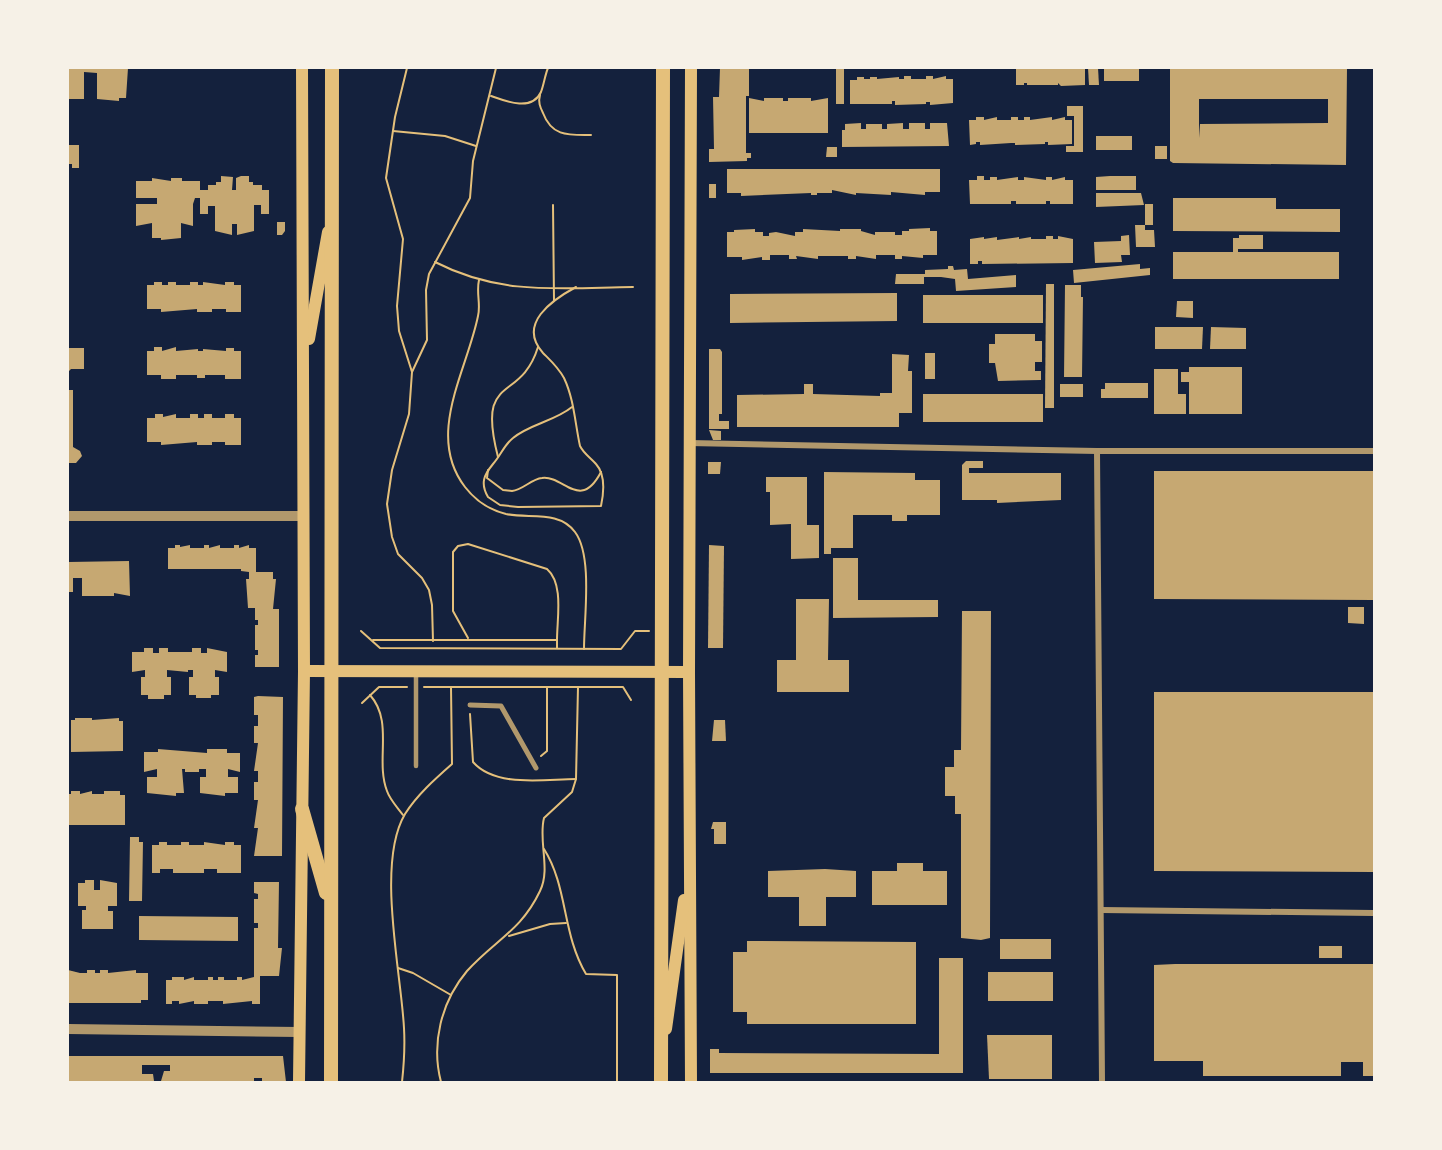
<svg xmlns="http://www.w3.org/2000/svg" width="1442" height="1150" viewBox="0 0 1442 1150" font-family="Rubik,sans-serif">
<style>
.building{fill:#c6a872;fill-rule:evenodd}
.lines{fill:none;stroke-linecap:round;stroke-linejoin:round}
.path{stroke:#e5c07b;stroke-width:2}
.service{stroke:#b1986c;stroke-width:4.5}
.pedestrian{stroke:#b1986c;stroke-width:5}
.minor{stroke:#b1986c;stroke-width:6}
.tertiary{stroke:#b1986c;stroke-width:10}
.secondary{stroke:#e5c07b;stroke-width:12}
.primary{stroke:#e5c07b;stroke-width:14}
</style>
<rect width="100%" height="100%" fill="#14213d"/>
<g class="building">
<path d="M68,68H128L126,98H119V101L97,99V73L84,72V99H68Z"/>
<path d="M720,68H749V96H746V153H751V158H747V161L709,162V149H714L713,97H719Z"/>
<rect x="836" y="68" width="8" height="36"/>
<path d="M1016,68H1085V85L1061,86L1058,83V85H1027V83H1024V85H1016Z"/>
<path d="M1088,68H1098L1099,85H1089Z"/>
<rect x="1104" y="68" width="35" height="13"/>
<path d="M1170,68H1347L1346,165L1173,163L1170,161ZM1199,99H1328V123L1200,124L1199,138Z"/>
<path d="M904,76H911V79H926V76H933V79L946,76V79H953V103L930,105V102H926V104L895,105V101H892V104H850V80H857V77H864V79H870V77H877V79L899,77V79H904Z"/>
<path d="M749,98L764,101V98H783V101H788V98H811V101L828,98V133H749Z"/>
<path d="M1067,106H1083V152H1066V146H1074V116H1067Z"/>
<path d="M976,117H984V120L997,117V120H1011V117H1018V120H1024V117H1030V120L1052,117V120L1065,117V120H1072V144L1048,145V142H1045V144L1015,145V143H1011L980,145V142H976V144L970,145L969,120H976Z"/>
<path d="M861,123V129H866V124H882V129H887V124L903,123V129H909V123H925V129H930V123H947L949,146L842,147V130H845V124Z"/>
<rect x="1096" y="136" width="36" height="14"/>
<path d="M68,145H79V168H72V164H68Z"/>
<rect x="1155" y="146" width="12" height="13"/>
<path d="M827,147H837V157H826Z"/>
<path d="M727,169H940V192H925V195L891,192V195L856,193V195L832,190V193H817V195H811V193L741,196V193H727Z"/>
<path d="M221,176L233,177L232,190H236V178L241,176H249V182H253V185H262V190H269V214H261V205H254V231L237,235V224H232V235L215,231V206H208V214H200V198H195L193,204V226L181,223V238L161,240V238H152V223L136,226V204H157V198H136V181H152V178L171,181V178H182V181H200V190H208V185H216V182H221Z"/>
<path d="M977,176H984V180H990V177H997V180L1018,177V180H1024V177L1046,180V177H1052V180L1065,177V180H1073V204H1050V201H1046V204H1016V201H1011V204H970L969,180H977Z"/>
<path d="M1110,176H1136V190H1096V177Z"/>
<rect x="709" y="184" width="7" height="14"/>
<path d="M1096,193H1141L1144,205L1096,207Z"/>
<path d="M1173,198H1276V209H1340V232L1173,231Z"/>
<rect x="1145" y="204" width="8" height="21"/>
<path d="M277,222H285V231L282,235H277Z"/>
<path d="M1135,225H1145V230H1154L1155,247H1136Z"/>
<path d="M930,228V231H937V255H923V258L902,256V259H895V255H876V259L856,256V259H848V256H818V259L796,256L797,259H789V255H770V260H762V257L742,260V257H727V232H734V230L755,229V232H763V236H769V233L776,232L795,236V232H803V229L840,231V229H861V231L875,235V232H895V235H902V231H909V229Z"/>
<path d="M1129,235L1130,255H1121L1122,262L1095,263L1094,242L1121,241V236Z"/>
<path d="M1239,235H1263V249H1238V252H1339V279H1173V252H1233V238H1239Z"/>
<path d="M1046,236H1053V239H1058V236L1073,239V263L982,264V261H978V264H970V239L984,237V239L997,237V240L1019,237V239L1031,237V239H1046Z"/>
<path d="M1140,264V269L1150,268V275L1074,283L1073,270Z"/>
<path d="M948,266H953L954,270L967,269L968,279L1016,275V287L956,291L955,279L941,277H924V284H895L896,274H925V270L948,269Z"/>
<path d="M154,282H162V285H168V282H176V285H190V282H198V285H203V282L225,285V282H234V285H241V312H226V309H212V312H197V309L161,312V309H147V285H154Z"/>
<path d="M1046,284H1054V408H1045Z"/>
<path d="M1065,285H1081V297H1083L1082,377H1064Z"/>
<path d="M897,293V321L730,323V294Z"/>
<rect x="923" y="295" width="120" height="28"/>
<path d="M1177,301H1193V318L1176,317Z"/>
<path d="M1155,327H1203L1202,349H1155Z"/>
<path d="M1211,327L1246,328V349H1210Z"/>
<path d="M995,334H1035V341H1042V362H1035V371H1041V380L998,381L995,363H989V344H995Z"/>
<path d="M154,347H162V351L176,347V351L198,349V351H203V349L226,351V348H234V351H241V379H225V375H205V378H197V375H176V379H161V375H147V351H154Z"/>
<path d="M68,348H84V369H71L68,372Z"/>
<path d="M709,349H720L722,352V414H719V421H729V429H709Z"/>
<rect x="925" y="353" width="10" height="26"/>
<path d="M892,354L909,355L908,371H912V413H899V427H737V395L804,394V384H813V394L880,396V393H892Z"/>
<path d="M1189,367H1242V414H1189V382H1181V372H1189Z"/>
<path d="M1154,369H1178V394H1186V414H1154Z"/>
<path d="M1105,383H1148V398H1101V389H1105Z"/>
<rect x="1060" y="384" width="23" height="13"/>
<path d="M68,390H73V447L80,451L82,456L76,463H68Z"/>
<rect x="923" y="394" width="120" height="28"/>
<path d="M155,414H163V417L176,414V418H190V414H198V418H204V414H212V418H225V414H234V418H241V445H225V442H212V445H197V442L161,445V442H147V418H155Z"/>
<path d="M709,430L721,431V440H713Z"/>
<path d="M966,461H983V468H969V473H1061V500L997,503V500H962V465Z"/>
<path d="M708,462H721L720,474H708Z"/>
<path d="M1154,471H1374V600L1154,599Z"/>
<path d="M824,472L915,473V480H940V515H907V521H892V515H853V548H831V554H824Z"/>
<path d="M766,477H807V525H819V558L791,559V524L770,525V492H766Z"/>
<path d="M175,545H180V547L190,545V548H204V545H209V548L220,545V548H234V545H239V548L249,545V548H256V572H273V579H276L273,609H279V667H255V655H258V650H255V625H258V620H255V608H248L246,579H249V572L241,571V569H168V548H175Z"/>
<path d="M709,545L724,546L723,648H708Z"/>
<path d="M833,558H858V600H938V617L833,618Z"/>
<path d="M129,561L130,596L114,593V596H82V578H73V592H68V562Z"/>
<path d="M796,599H829L828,660H849V692H777V660H796Z"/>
<path d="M1348,607H1364V624L1348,623Z"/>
<path d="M962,611H991L990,938L981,940L961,938V814H955V796H945V767H954V750H961Z"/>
<path d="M144,648H153V653H159V648H168V652H192V648H201V653H207V648L227,652V672L215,670V677H219V695H211V698H196V695H189V677H193V670H188V672L167,670V677H171V695H164V699H148V695H141V677H145V670L132,672V652H144Z"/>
<path d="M1154,692H1374V872L1154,871Z"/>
<path d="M258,696L283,697L282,856H254L258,828H254L258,800H254V782H258V771H254L258,743H254V726H258V715H254V697Z"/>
<path d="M75,718H92V720L119,718V721H123V751L71,752V720H75Z"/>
<path d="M714,720H725L726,741H712Z"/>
<path d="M158,749L207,753V749H227V753H240V772L228,769V777H238V793H225V796L200,793V777H206V769H199V772H185V769H182L184,793H176V796L147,793V777H157V769L144,772V752H158Z"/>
<path d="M71,791H80V794L92,791V794H104V791H120V795H125V825H68V794H71Z"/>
<path d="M713,822H726V844H714V829H711Z"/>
<path d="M130,837H139V842H143L142,901H129Z"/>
<path d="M159,842H167V845H181V842H189V845H204V842L225,845V842H234V845H241V873H217V869H204V873H173V869H160V873H152V845H159Z"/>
<path d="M897,863H923V871H947V905H872V871H897Z"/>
<path d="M825,869L856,871V897H826V926H799V897H768V871Z"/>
<path d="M85,880H94V890H100V880L117,883V906H108V911H113V929H82V910H86V906H78V883H85Z"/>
<path d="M254,882H279L278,948H282L279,976H260V1004H252V1001L223,1004V1001H208V1004H194V1001L179,1004V1001H172V1004H166V980H172V977H184V980L194,977V980H208V977H213V980H218V977H224V980H237V977H242V980L254,977V928H258V923H254V899H258V894L254,893Z"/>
<path d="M139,916L238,917V941L139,940Z"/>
<rect x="1000" y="939" width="51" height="20"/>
<path d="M747,941L916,942V1024H747V1012H733V952H747Z"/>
<rect x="1319" y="946" width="23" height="12"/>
<path d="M939,958H963V1073H710V1049H719V1053L939,1054Z"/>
<path d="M1175,964H1374V1076H1363V1062H1341V1076H1203V1061H1154V965Z"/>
<path d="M68,970L80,973H87V970H95V973H100V970H108V973L136,970V973H148V1000H141V1003H68Z"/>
<rect x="988" y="972" width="65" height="29"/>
<path d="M987,1035H1052V1079H989Z"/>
<path d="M68,1056H283L286,1082H262V1078H254V1082L161,1081L164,1071H170V1065H142V1074H153L154,1081H68Z"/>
</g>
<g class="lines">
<g class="path">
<path d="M407,68L395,117L386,178L403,239L397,306L399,331L412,372"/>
<path d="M540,95C538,102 540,107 543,113C552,137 569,135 591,135"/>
<path d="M491,96C505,101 532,112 541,92C544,84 545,75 548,68"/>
<path d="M393,131L445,136L476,146"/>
<path d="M553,205L554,300"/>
<path d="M435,262C501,296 561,288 633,287"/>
<path d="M479,280C476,293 481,304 478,316C467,371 425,435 465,487C475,500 490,510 506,514C529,519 559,510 575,532C593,556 584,618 584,649"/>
<path d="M572,407C555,421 530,424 513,438C504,445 501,455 493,464C484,475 480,483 488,497L500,505L518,507L601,506C604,492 606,475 596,464C590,457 584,454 580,446C575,423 574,399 564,378C558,367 551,361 543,353C517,324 552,300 576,287"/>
<path d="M498,457C476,371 520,405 538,347"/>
<path d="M488,470L487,478L503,490L512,491C523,490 531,479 542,478C564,475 580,512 601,472"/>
<path d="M361,631L380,648L621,649L635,631H649"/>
<path d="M468,638L453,611V552L458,546L468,544L547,569C564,584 557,618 557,640"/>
<path d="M373,640H557V648"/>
<path d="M433,641L432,605L429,590L422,578L398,554L392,537L387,504L392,470L409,414L412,372L427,340L426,290L429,274L470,198L473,161L496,68"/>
<path d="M424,687H623L631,700"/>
<path d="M370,695C394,722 375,760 387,791C390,800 398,808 403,815"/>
<path d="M362,703L379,687H407"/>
<path d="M470,714L473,762C496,788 545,779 576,779"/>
<path d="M541,756L547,751V687"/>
<path d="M544,849C568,887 562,934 586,974L617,975V1082"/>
<path d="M509,936L550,924L566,923"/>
<path d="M398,968L413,973L451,995"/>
<path d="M402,1082C404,1064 405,1046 404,1028C401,971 376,863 405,814C417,795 435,779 452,764L451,687"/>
<path d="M441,1082C431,1044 441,1002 467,971C495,940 521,931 540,891C551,869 538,841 544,818L572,792L576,779L578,687"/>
</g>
<path class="service" d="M416,766V674"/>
<path class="pedestrian" d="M470,705L501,706L536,768"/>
<g class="minor">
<path d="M689,443L1097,451H1374"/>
<path d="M1097,451L1102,1082"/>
<path d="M1101,910L1374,913"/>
</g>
<g class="tertiary">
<path d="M68,516H303"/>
<path d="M68,1029L299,1032"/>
</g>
<g class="secondary">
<path d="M691,68L689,672L691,1082"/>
<path d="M309,339L328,232"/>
<path d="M304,671L689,672"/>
<path d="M666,1029L684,900"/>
<path d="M299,1082L304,671L302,68"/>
</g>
<g class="primary">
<path d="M302,809L326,893"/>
<path d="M331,1082L332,68"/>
<path d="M661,1082L663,68"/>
</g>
</g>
<rect width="1442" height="1150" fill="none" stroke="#f6f1e7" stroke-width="138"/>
</svg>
